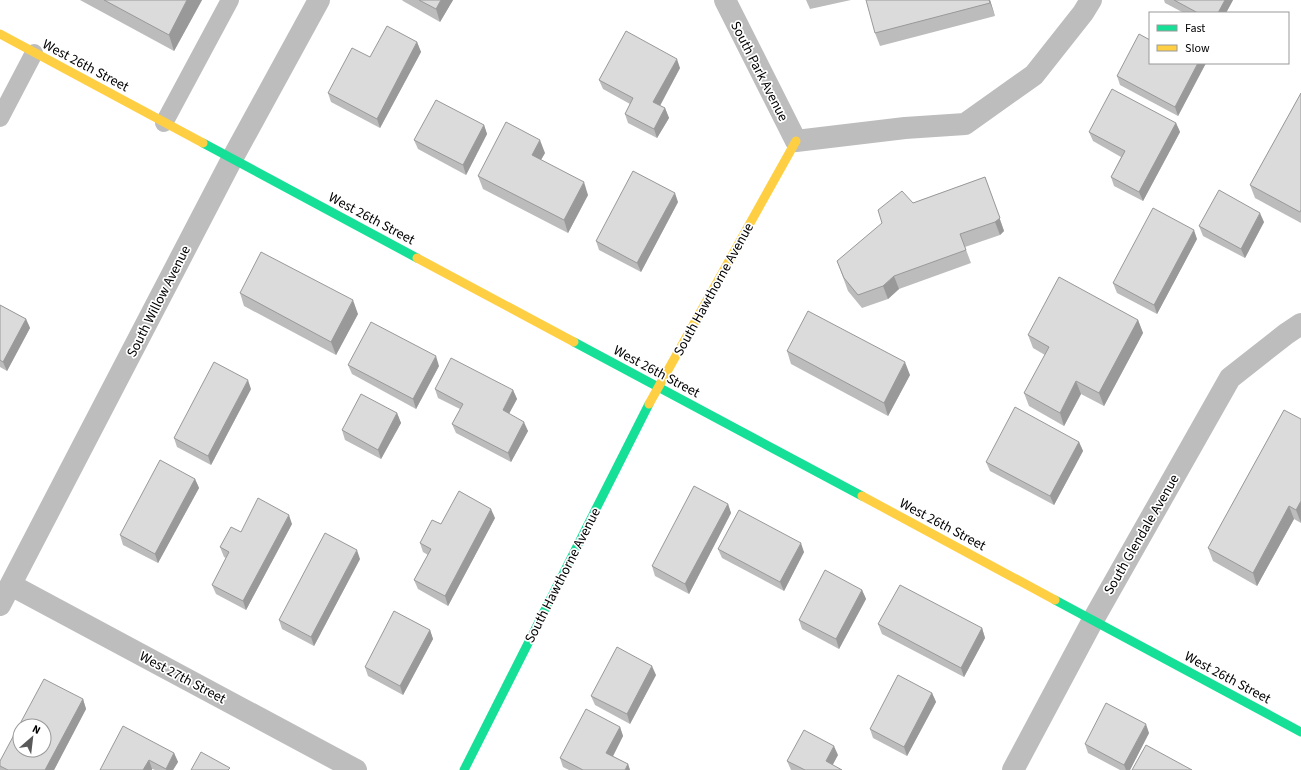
<svg xmlns="http://www.w3.org/2000/svg" width="1301" height="770" viewBox="0 0 1301 770" font-family="'Source Sans 3',sans-serif">
<style>
.lines{fill:none;stroke-linecap:round;stroke-linejoin:round}
.lane{stroke:#bdbdbd;stroke-width:18}
.street{stroke:#bdbdbd;stroke-width:22}
.fast{stroke:#16e098;stroke-width:9}
.slow{stroke:#ffcf43;stroke-width:9}
.wall{fill:#bcbcbc}
.shaded-wall{fill:#999}
.building{fill:#dbdbdb;stroke:#999;fill-rule:evenodd}
.labels{text-anchor:middle;stroke-width:3.5;stroke-linejoin:round;paint-order:stroke}
.street-label{font-size:14px;fill:#000;stroke:#fff}
</style>
<rect width="100%" height="100%" fill="#fff"/>
<g class="lines">
<g class="lane">
<path d="M0,118L34,53"/>
<path d="M164,123L230,0"/>
</g>
<g class="street">
<path d="M725,0L796,141L905,128L965,124L1034,75L1083,13L1091,0"/>
<path d="M11,585L356,770"/>
<path d="M0,605L232,159L319,0"/>
<path d="M1013,770L1093,620L1230,378L1286,334L1301,324"/>
</g>
<g class="fast">
<path d="M203,143L417,258"/>
<path d="M574,342L862,496"/>
<path d="M1055,600L1301,732"/>
<path d="M464,770L649,404"/>
</g>
<g class="slow">
<path d="M0,34L203,143"/>
<path d="M417,258L574,342"/>
<path d="M649,404L796,141"/>
<path d="M862,496L1055,600"/>
</g>
</g>
<g class="wall">
<path d="M80,0H202L174,51Z"/>
<path d="M402,0H453L440,22L403,1Z"/>
<path d="M806,0H851L810,9Z"/>
<path d="M990,0L995,16L880,46L875,33Z"/>
<path d="M1164,0H1233L1226,13H1184L1165,3Z"/>
<path d="M417,42L421,52L380,128L331,102L328,93L370,57Z"/>
<path d="M1150,63H1206L1178,116L1120,85L1117,76Z"/>
<path d="M680,68L660,106L665,108L669,118L657,138L628,123L625,114L630,104L603,89L599,80Z"/>
<path d="M1301,93V223L1255,198L1250,185Z"/>
<path d="M1176,123L1180,132L1143,201L1114,186L1111,177L1121,157L1093,141L1089,132Z"/>
<path d="M484,125L487,134L466,175L418,149L414,140Z"/>
<path d="M545,153L541,160L588,195L568,233L483,189L478,176Z"/>
<path d="M985,177L1004,231L1000,235L965,247L971,263L899,289L888,299L862,308L848,291L837,261L913,203Z"/>
<path d="M678,202L641,272L599,250L596,241Z"/>
<path d="M1264,222L1245,258L1203,236L1199,226Z"/>
<path d="M1197,239L1157,314L1117,293L1113,283Z"/>
<path d="M240,293L358,314L336,355L244,306Z"/>
<path d="M0,305L26,319L30,328L7,371L0,367Z"/>
<path d="M1138,320L1143,333L1104,406L1081,394L1064,426L1029,406L1024,393L1045,355L1033,348L1028,335Z"/>
<path d="M787,351L910,375L888,416L791,364Z"/>
<path d="M348,365L439,366L416,409L352,374Z"/>
<path d="M251,389L211,465L177,447L174,438Z"/>
<path d="M435,389L513,390L517,399L509,414L528,431L511,462L456,433L452,424L460,409L438,398Z"/>
<path d="M1284,410L1301,523L1294,519L1257,586L1213,561L1208,548Z"/>
<path d="M397,413L401,423L381,459L345,440L342,430Z"/>
<path d="M1079,442L1083,451L1054,505L990,471L986,462Z"/>
<path d="M195,479L199,488L158,563L123,545L120,535Z"/>
<path d="M728,504L731,513L689,594L655,576L652,566Z"/>
<path d="M495,518L448,606L418,589L414,580L428,555L423,552L420,543L441,524Z"/>
<path d="M292,524L246,610L216,594L212,585L226,558L224,557L220,547L241,532Z"/>
<path d="M718,549L804,552L784,591L722,558Z"/>
<path d="M360,559L314,646L282,629L279,620Z"/>
<path d="M862,590L866,599L839,649L802,629L799,620Z"/>
<path d="M878,624L982,628L985,638L964,677L882,634Z"/>
<path d="M430,630L433,639L403,695L368,676L365,667Z"/>
<path d="M656,675L630,724L595,705L591,696Z"/>
<path d="M932,693L936,702L907,756L873,738L870,729Z"/>
<path d="M83,699L86,709L54,770H0V761Z"/>
<path d="M620,727L623,736L613,756L628,764L630,770H569L563,767L560,758Z"/>
<path d="M1149,733L1130,770H1120L1088,753L1085,744Z"/>
<path d="M174,753L178,762L173,770H155L152,769L100,770Z"/>
<path d="M838,755L832,765L842,770H791L787,761Z"/>
</g>
<g class="shaded-wall">
<path d="M187,0H202L174,51L169,35Z"/>
<path d="M441,0H453L440,22L436,9Z"/>
<path d="M989,0H990L995,16L990,3Z"/>
<path d="M1225,0H1233L1226,13H1218Z"/>
<path d="M417,42L421,52L380,128L377,119Z"/>
<path d="M677,59L680,68L657,111L653,102Z"/>
<path d="M1198,63H1206L1178,116L1175,107Z"/>
<path d="M665,108L669,118L657,138L654,129Z"/>
<path d="M1176,123L1180,132L1143,201L1139,192Z"/>
<path d="M484,125L487,134L466,175L463,165Z"/>
<path d="M540,140L545,153L536,168L532,155Z"/>
<path d="M985,177L1004,231L1000,235L995,222Z"/>
<path d="M584,182L588,195L568,233L564,220Z"/>
<path d="M675,193L678,202L641,272L637,263Z"/>
<path d="M1260,213L1264,222L1245,258L1241,249Z"/>
<path d="M1194,230L1197,239L1157,314L1154,305Z"/>
<path d="M894,276L899,289L888,299L883,286Z"/>
<path d="M353,300L358,314L336,355L331,342Z"/>
<path d="M26,319L30,328L7,371L3,362Z"/>
<path d="M1138,320L1143,333L1104,406L1099,393Z"/>
<path d="M436,356L439,366L416,409L413,399Z"/>
<path d="M905,362L910,375L888,416L884,403Z"/>
<path d="M248,380L251,389L211,465L208,456Z"/>
<path d="M1076,381L1081,394L1064,426L1060,413Z"/>
<path d="M513,390L517,399L506,419L503,410Z"/>
<path d="M397,413L401,423L381,459L378,450Z"/>
<path d="M524,422L528,431L511,462L508,453Z"/>
<path d="M1079,442L1083,451L1054,505L1050,496Z"/>
<path d="M195,479L199,488L158,563L155,554Z"/>
<path d="M1301,501V523L1296,510Z"/>
<path d="M728,504L731,513L689,594L685,584Z"/>
<path d="M1289,506L1294,519L1257,586L1253,573Z"/>
<path d="M491,509L495,518L448,606L445,596Z"/>
<path d="M289,515L292,524L246,610L243,601Z"/>
<path d="M801,543L804,552L784,591L780,582Z"/>
<path d="M357,550L360,559L314,646L311,637Z"/>
<path d="M862,590L866,599L839,649L836,639Z"/>
<path d="M982,628L985,638L964,677L961,668Z"/>
<path d="M430,630L433,639L403,695L400,686Z"/>
<path d="M652,666L656,675L630,724L627,714Z"/>
<path d="M932,693L936,702L907,756L904,747Z"/>
<path d="M83,699L86,709L54,770H45Z"/>
<path d="M1146,724L1149,733L1130,770H1126L1124,765Z"/>
<path d="M620,727L623,736L610,762L606,753Z"/>
<path d="M834,746L838,755L830,770L826,761Z"/>
<path d="M174,753L178,762L173,770H166V769Z"/>
<path d="M149,760L152,769V770H143Z"/>
<path d="M628,764L630,770H625Z"/>
</g>
<g class="building">
<path d="M104,0H187L169,35Z"/>
<path d="M419,0H441L436,9Z"/>
<path d="M866,0H989L990,3L875,33Z"/>
<path d="M1174,0H1225L1218,13H1198Z"/>
<path d="M387,26L417,42L377,119L328,93L352,48L370,57Z"/>
<path d="M626,31L677,59L653,102L665,108L654,129L625,114L633,98L599,80Z"/>
<path d="M1139,34L1150,40V63H1198L1175,107L1117,76Z"/>
<path d="M1112,89L1176,123L1139,192L1111,177L1125,151L1089,132Z"/>
<path d="M1301,93V210L1300,212L1250,185Z"/>
<path d="M436,100L484,125L463,165L414,140Z"/>
<path d="M506,122L540,140L532,155L584,182L564,220L478,176Z"/>
<path d="M633,171L675,193L637,263L596,241Z"/>
<path d="M985,177L1000,218L995,222L960,234L966,250L894,276L883,286L858,295L844,278L837,261L882,223L878,210L902,191L913,203Z"/>
<path d="M1219,190L1260,213L1241,249L1199,226Z"/>
<path d="M1153,208L1194,230L1154,305L1113,283Z"/>
<path d="M261,252L353,300L331,342L240,293Z"/>
<path d="M1059,277L1138,320L1099,393L1076,381L1060,413L1024,393L1049,347L1028,335Z"/>
<path d="M0,305L26,319L3,362L0,360Z"/>
<path d="M808,311L905,362L884,403L787,351Z"/>
<path d="M371,322L436,356L413,399L348,365Z"/>
<path d="M451,358L513,390L503,410L524,422L508,453L452,424L463,404L435,389Z"/>
<path d="M214,362L248,380L208,456L174,438Z"/>
<path d="M361,394L397,413L378,450L342,430Z"/>
<path d="M1015,407L1079,442L1050,496L986,462Z"/>
<path d="M1284,410L1301,419V501L1296,510L1289,506L1253,573L1208,548Z"/>
<path d="M160,460L195,479L155,554L120,535Z"/>
<path d="M694,486L728,504L685,584L652,566Z"/>
<path d="M459,491L491,509L445,596L414,580L431,549L420,543L432,520L441,524Z"/>
<path d="M258,498L289,515L243,601L212,585L229,552L220,547L231,527L241,532Z"/>
<path d="M739,510L801,543L780,582L718,549Z"/>
<path d="M325,533L357,550L311,637L279,620Z"/>
<path d="M825,570L862,590L836,639L799,620Z"/>
<path d="M900,585L982,628L961,668L878,624Z"/>
<path d="M394,611L430,630L400,686L365,667Z"/>
<path d="M617,647L652,666L627,714L591,696Z"/>
<path d="M898,675L932,693L904,747L870,729Z"/>
<path d="M44,679L83,699L45,770H8L0,766V761ZM20,726H44V750H20Z"/>
<path d="M1106,703L1146,724L1124,765L1085,744Z"/>
<path d="M586,709L620,727L606,753L628,764L625,770H583L560,758Z"/>
<path d="M123,726L174,753L166,769L149,760L143,770H100Z"/>
<path d="M804,730L834,746L826,761L842,770H805L787,761Z"/>
<path d="M1146,745L1192,770H1132Z"/>
<path d="M201,752L230,768L228,770H191Z"/>
</g>
<g class="labels">
<g class="street-label">
<text transform="translate(86 65) rotate(28)" y="5">West 26th Street</text>
<text transform="translate(760 71) rotate(63)" y="5">South Park Avenue</text>
<text transform="translate(372 218) rotate(28)" y="5">West 26th Street</text>
<text transform="translate(713 289) rotate(-61)" y="5">South Hawthorne Avenue</text>
<text transform="translate(158 301) rotate(-63)" y="5">South Willow Avenue</text>
<text transform="translate(657 371) rotate(28)" y="5">West 26th Street</text>
<text transform="translate(943 524) rotate(28)" y="5">West 26th Street</text>
<text transform="translate(1141 534) rotate(-60)" y="5">South Glendale Avenue</text>
<text transform="translate(562 575) rotate(-63)" y="5">South Hawthorne Avenue</text>
<text transform="translate(183 677) rotate(28)" y="5">West 27th Street</text>
<text transform="translate(1228 677) rotate(28)" y="5">West 26th Street</text>
</g>
</g>
<rect x="1149" y="12" width="140" height="52" fill="#ffffff" stroke="#999999"/>
<rect x="1157" y="25" width="20" height="6" fill="#16e098" stroke="#999999"/>
<text x="1185" y="32" font-size="12" fill="#000000">Fast</text>
<rect x="1157" y="45" width="20" height="6" fill="#ffcf43" stroke="#999999"/>
<text x="1185" y="52" font-size="12" fill="#000000">Slow</text>
<g transform="translate(32 738) rotate(28)"><circle r="19" fill="#ffffff" stroke="#999999"/>
<path d="M0-3L7 15L0 10L-7 15Z" fill="#595959"/>
<text y="-6" font-size="11" font-weight="bold" text-anchor="middle" fill="#000000">N</text>
</g>
</svg>
